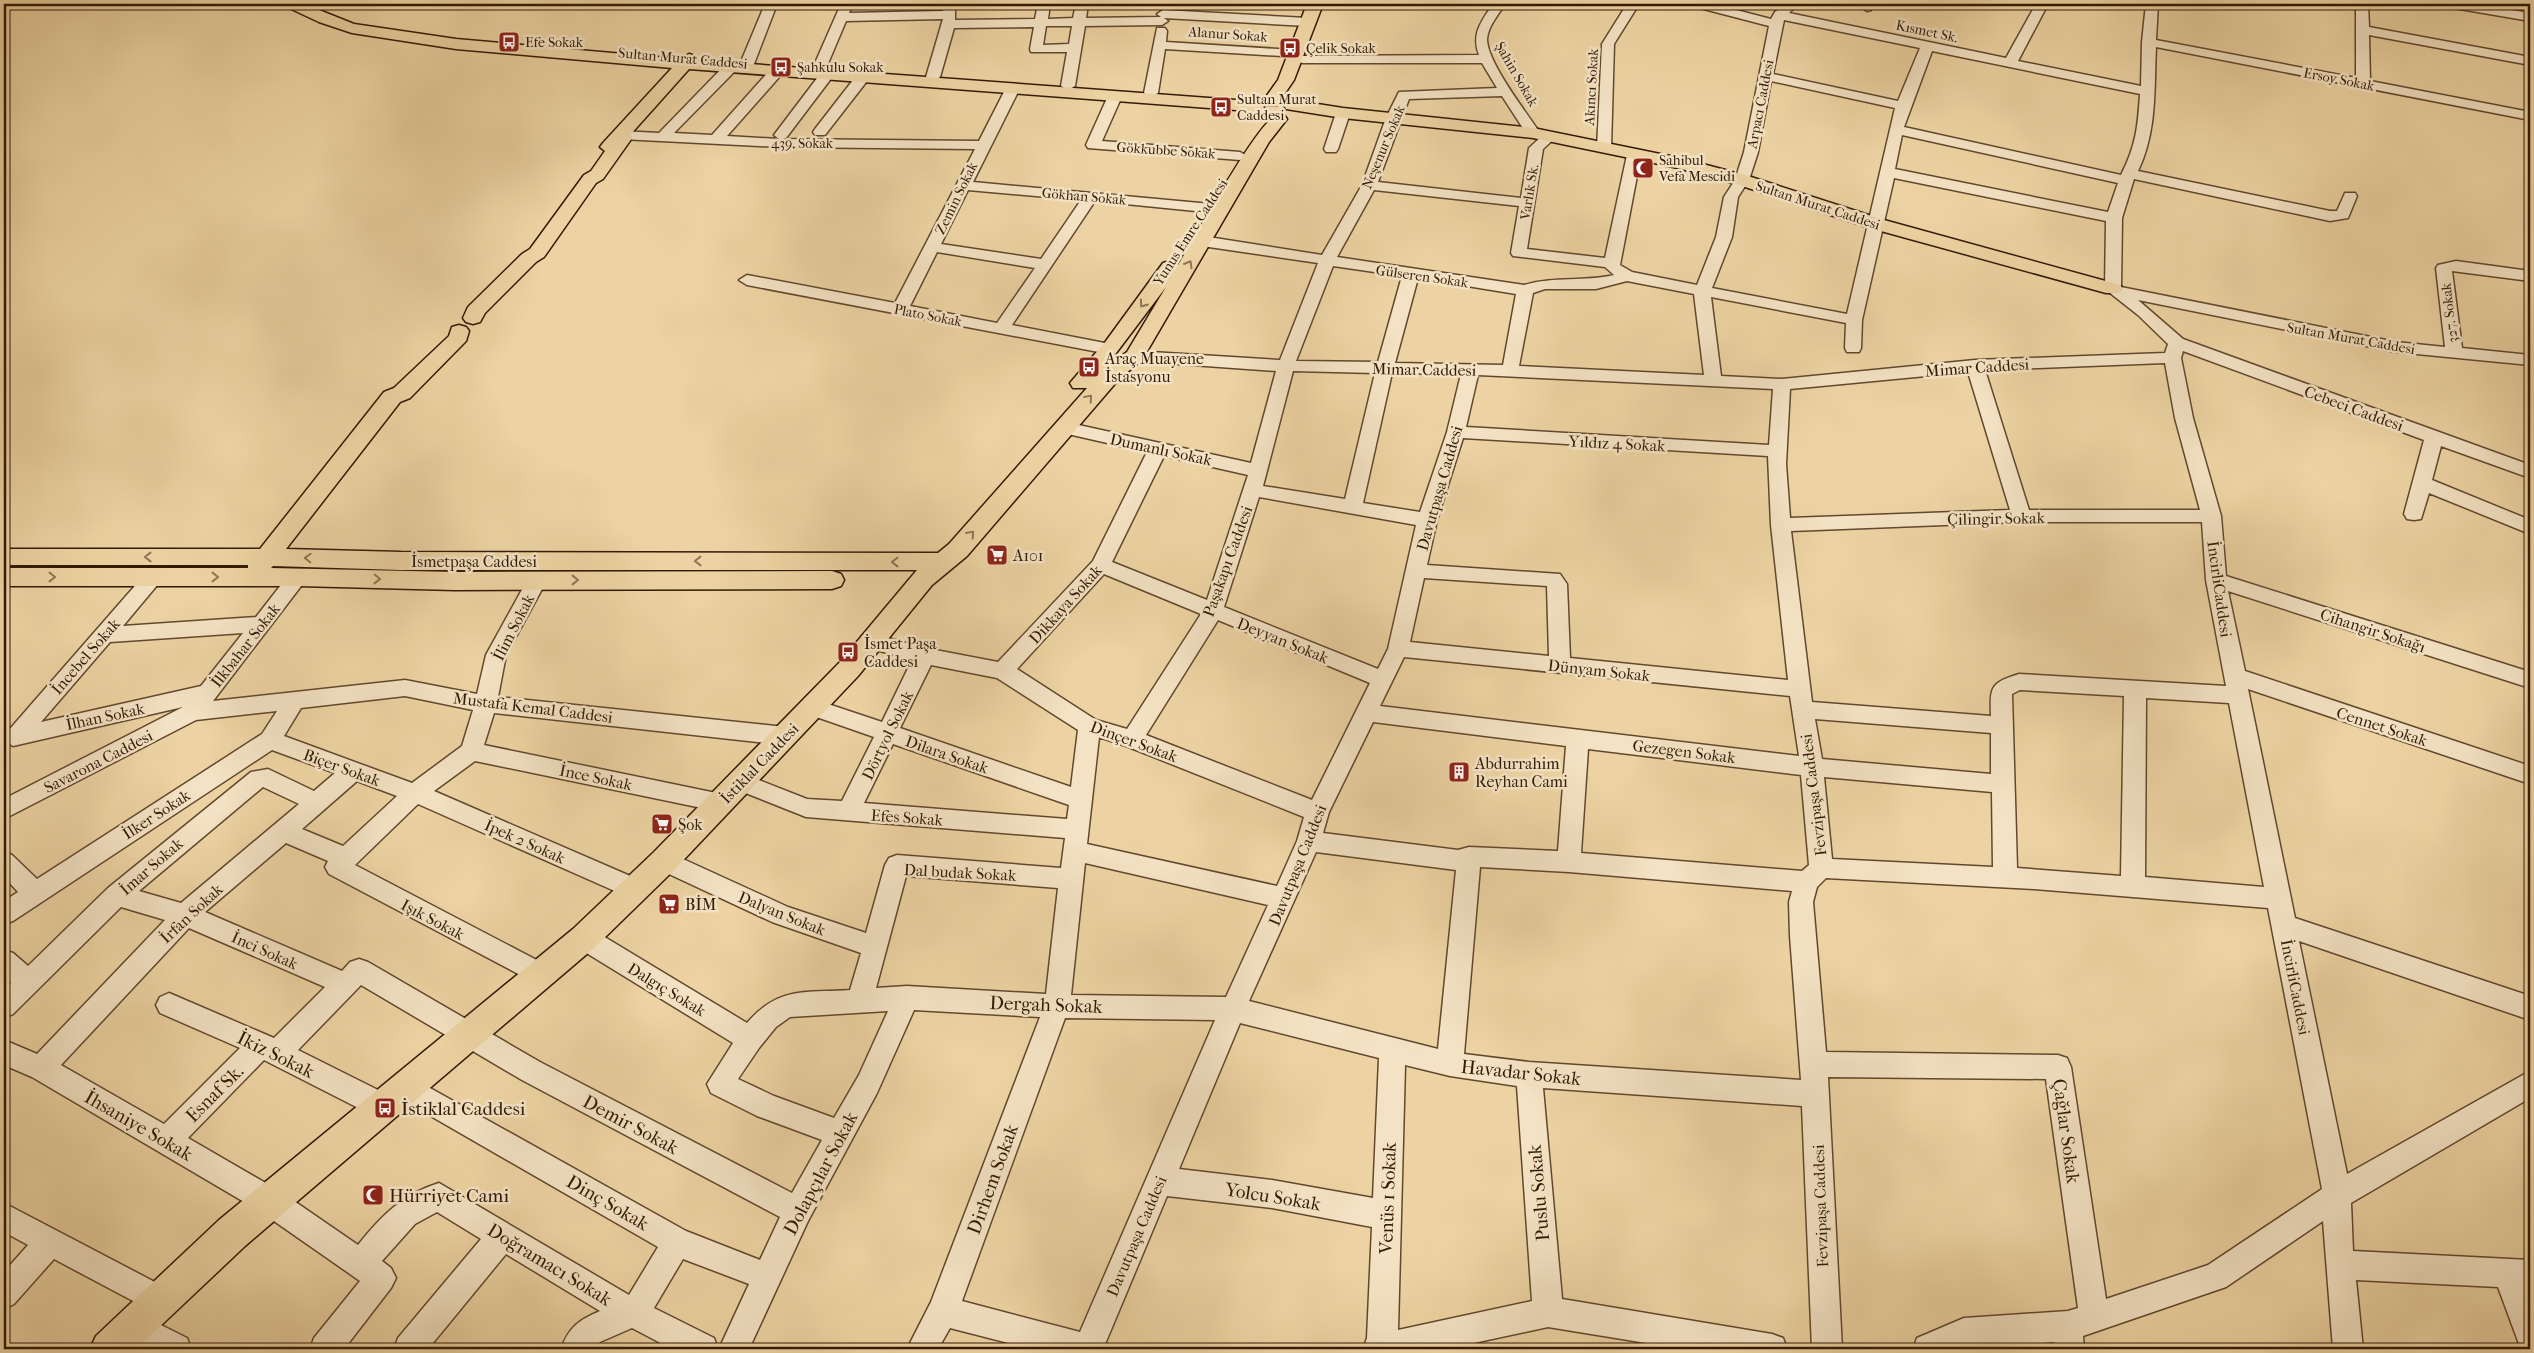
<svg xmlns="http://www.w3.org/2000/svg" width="2534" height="1353" viewBox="0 0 2534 1353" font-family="'IM FELL French Canon',serif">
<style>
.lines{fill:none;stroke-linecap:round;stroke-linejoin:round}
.minor-casing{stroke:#61482d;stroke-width:3}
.major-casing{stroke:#321a06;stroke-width:3}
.minor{fill:#f3e2c3;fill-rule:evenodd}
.major{fill:#edd3a3;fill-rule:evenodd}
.oneway{stroke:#907654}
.labels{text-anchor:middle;stroke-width:5;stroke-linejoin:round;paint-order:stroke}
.far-street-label{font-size:14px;fill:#321a06;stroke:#f3e2c3}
.far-poi-label{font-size:14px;fill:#321a06;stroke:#f3e2c3;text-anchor:start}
.poi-label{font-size:16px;fill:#321a06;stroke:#f3e2c3;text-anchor:start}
.street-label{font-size:16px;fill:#321a06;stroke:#f3e2c3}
.near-street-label{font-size:19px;fill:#321a06;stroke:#f3e2c3}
.near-poi-label{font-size:19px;fill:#321a06;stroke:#f3e2c3;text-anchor:start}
</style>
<rect width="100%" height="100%" fill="#edd3a3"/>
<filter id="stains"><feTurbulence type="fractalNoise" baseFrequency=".004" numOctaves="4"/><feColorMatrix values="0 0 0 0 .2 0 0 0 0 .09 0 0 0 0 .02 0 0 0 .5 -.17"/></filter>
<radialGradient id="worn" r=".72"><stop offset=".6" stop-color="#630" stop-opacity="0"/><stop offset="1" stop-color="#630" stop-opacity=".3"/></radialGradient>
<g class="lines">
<g class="minor-casing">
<g id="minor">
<path d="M765,4H777L754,64L752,67H742L740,64Z"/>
<path d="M841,4H853L849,13L943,11L945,6L949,5L955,9V20L1035,19L1038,4H1050L1048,19L1073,18L1076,4H1088L1086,18L1161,17L1157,14L1163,10L1307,18L1313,22L1307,26L1164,18L1168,21L1162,25L1085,26L1075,86L1068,90L1061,86L1067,52H1031L1030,49L1034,27L954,28L940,77L933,81L926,77L943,19L846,21L824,73H831L833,76L786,138L783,139L979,141L1006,88L1013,84L1020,88L973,182L1211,204L1214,207L1206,212L1095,201L1012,325L1115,345L1117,349L1115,353L1109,354L747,285L739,280L747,275L895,303L975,149L780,147L621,139L614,135L621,131L659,133L725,65L730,64L737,68L735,71L674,133L712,135L771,69H781L783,72L781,75L727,136L779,139L774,135L821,73H814L812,70ZM1046,26H1072L1069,44L1043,45ZM968,190L1081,200L1041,259L941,244ZM937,252L1035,268L997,323L910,306Z"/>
<path d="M1493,4H1505C1499,14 1488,26 1487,39C1487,62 1526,112 1540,133L1538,136H1528L1502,96L1409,99L1378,182L1521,198L1529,148L1544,134H1554L1556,137L1543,149L1527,249L1605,258L1627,155L1634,151L1639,152L1641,155L1620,265L1632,272L1697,285L1716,237L1724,197L1735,180L1744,152L1769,26L1696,7L1694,4H1713L1771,19L1775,12L1785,4H1798L1789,13L2006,58L2036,4H2048L2018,61L2141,86L2142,42L2146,4H2158L2156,40L2356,78V4H2368L2369,27L2530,57V65L2369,35L2370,81L2530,112V120L2156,47C2154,90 2157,132 2138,171L2330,211H2337L2345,193H2355L2357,196L2348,218L2330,221L2134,179L2122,218L2121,287L2396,342L2445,347L2436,268L2438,265L2456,261L2530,271V281L2452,271L2462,348L2530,355V365L2396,352L2138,300L2183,339L2530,465V478L2441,446L2432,480L2530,520V534L2429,493L2421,519L2414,520L2407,519L2404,514L2424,440L2183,351L2181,358L2193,418L2221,516L2226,576L2530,672V688L2228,591L2245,671L2530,766V784L2248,689L2295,918L2530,996V1020L2299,941L2347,1174L2530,1071V1098L2351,1203L2353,1251L2530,1260V1288H2528L2530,1295V1348L2519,1344L2498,1287L2356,1280L2363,1349H2333L2323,1221L2226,1287L2083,1336L2084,1349H2054V1342L1962,1349H1913L1917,1338L1964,1318L2068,1311L2078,1308L2046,1079L1828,1077L1842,1349H1812L1802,1106L1543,1088L1562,1299L1772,1334L1783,1338L1787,1349H1683L1548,1327L1446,1349H1363L1367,1338L1372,1227L1272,1208L1167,1196L1103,1349H1032L950,1328L938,1349H907L931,1302L1040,1017L914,1010L877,1093L808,1221L749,1349H719L749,1284L683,1259L654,1308L714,1338L718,1349H672L632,1328L600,1342L594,1349H561C569,1327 579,1320 600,1311L506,1254L428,1349H394L398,1338L481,1239L437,1212L415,1224L382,1261L391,1268L396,1278L391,1288L344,1349H310L314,1338L360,1281L261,1212L32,1077L4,1065V1040L37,1054L165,920L121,907L13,1014L4,1018V989L11,983L4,976V950L13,953L28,966L108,888L251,772L268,769L314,791L335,773L272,750L13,921L4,924V901L18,892L4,877V852L12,855L37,879L262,734L277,711L196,720L4,819V799L183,707L13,746L4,740L5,731L9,730L147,572L154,570L161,572L164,577L123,626L256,617L291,572L298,570L305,572L308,577L213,701L405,680L477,694L486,655L530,575L537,573L544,575L547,580L506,655L498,697L785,727L793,730L796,736L793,742L785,745L494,713L484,745L721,794L729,796L732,803L729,810L721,812L475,761L434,791L644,882L647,889L644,896L635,899L626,896L418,804L355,865L550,967L554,975L550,983L541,986L329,874L325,867L328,861L286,843L205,912L342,971L350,962L359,959L368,962L540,1062L792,1193L822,1140L757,1116L711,1093L707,1084L733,1043L575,946L572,938L575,930L584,927L593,930L747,1023C779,986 805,993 850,990L861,953L772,922L656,868L652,861L656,854L664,851L672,854L788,907L866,933L885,865L889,858L897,855L1061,868L1065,838L806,817L733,788L730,782L733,776L741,773L807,799L842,801L874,737L805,713L802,707L805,701L813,699L882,722L912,660L862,646L859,641L862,636L869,633L925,648L998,662L1093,561L1147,452L1059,432L1056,428L1059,424L1065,422L1251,463L1276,371L1135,361L1129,360L1127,356L1129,352L1135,351L1280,360L1318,263L1202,246L1194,241L1202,236L1322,255L1362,185L1386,118L1399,92L1497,88L1482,63H1303L1298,62V57L1165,49L1158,93L1151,97L1144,93L1157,28H1165L1167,31L1166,42L1294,50L1299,51V56L1479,55C1471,34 1481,22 1493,4ZM1784,20L1920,48L1898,101L1773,74ZM1932,51L2140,94C2138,126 2136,146 2121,175L1904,127ZM1771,81L1895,108L1847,314L1712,288L1732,237L1738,197L1749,180L1758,152ZM1902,135L2118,183L2108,212L1895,169ZM1894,178L2106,221L2105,289L2138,315L2168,344L2165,353L1975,360L1782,379L1721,376L1711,297L1846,323L1845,348L1847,352H1859L1861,348L1862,320ZM1374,190L1519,206L1511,253L1513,256L1605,267L1614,275C1584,282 1554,276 1524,285L1337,257ZM1333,266L1402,276L1378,362L1296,361ZM1418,278L1516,294L1503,365L1395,363ZM1627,281L1694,294L1704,375L1519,366L1533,293L1545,289H1596ZM2165,363L2175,418L2200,510H2029L1985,370ZM1293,371L1375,373L1345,499L1263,486ZM1968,372L2010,510L1790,518L1786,464L1790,389ZM1392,373L1461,374L1447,432L1420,512L1363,503ZM1478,375L1773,389L1769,445L1466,427ZM1463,438L1768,456L1771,525L1788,680L1570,658L1567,584L1560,574L1427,565L1437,520ZM1164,456L1248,475L1207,600L1112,562ZM1259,497L1416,525L1388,649L1378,669L1224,607ZM2021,522H2202L2206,580L2226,686L2019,674C1990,683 1990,687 1991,716L1812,702L1791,531ZM1104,574L1201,614L1127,729L1096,720L1017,669ZM1424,578L1547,586L1549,656L1410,642ZM1218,620L1370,683L1312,800L1146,735ZM243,633L201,686L41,722L110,642ZM1404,657L1790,696L1799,756L1380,706ZM931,665L997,678L1078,730L1071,787L900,728ZM2020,690L2124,696L2121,876L2017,868L2012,694ZM405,696L473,710L462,746L412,783L284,736L301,708ZM2146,698L2229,703L2264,887L2145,877ZM1815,719L1991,733V774L1822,759ZM1373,722L1566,746L1558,851L1469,847L1458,850L1323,833L1329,812ZM1099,737L1126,746L1304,817L1297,841L1277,886L1087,844ZM893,744L1069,805L1067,819L864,803ZM1588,749L1801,775L1809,865L1802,871L1581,853ZM1824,777L1992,792L1993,867L1832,859ZM357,781L397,796L343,846L302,829ZM263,787L299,804L181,903L139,891ZM1316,852L1456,870L1438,1049L1249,1001ZM1085,863L1268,905L1226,997L1071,995ZM1480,867L1569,872L1792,891L1789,902L1790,936L1801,1080L1529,1062L1464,1054ZM906,876L1058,888L1046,994L907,986L876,988ZM1826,878L2034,889L2268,908L2322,1189L2208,1265L2106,1299L2071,1067L2067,1058L2058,1055L1826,1052L1813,902L1817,887ZM189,928L325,987L274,1038L169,993L160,997L156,1005L160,1013L240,1048L164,1124L61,1065ZM361,985L522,1080L780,1217L760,1260L686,1231L405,1074L396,1078L392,1087L396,1096L658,1247L629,1295L439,1183C403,1194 381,1216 358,1245L281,1192L188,1138L264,1060L372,1115L382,1119L392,1115L395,1106L392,1097L298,1050ZM888,1011L859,1075L834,1118L774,1096L738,1079L759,1048L776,1027L790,1017ZM1065,1018L1215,1020L1080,1332L962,1301ZM1240,1023L1379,1058L1373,1198L1272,1180L1179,1169ZM1405,1065L1450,1076L1517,1086L1532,1301L1398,1330Z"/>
<path d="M1627,4H1639L1614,44L1611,148L1604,152L1597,148L1602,44Z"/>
<path d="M1863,4H1875L1871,10L1867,11L1861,7Z"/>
<path d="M2448,4H2474L2530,13V21L2454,8Z"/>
<path d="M862,74L869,78L867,81L825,135H815L813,132L815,129L857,75Z"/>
<path d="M1115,92L1122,96L1102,141L1240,152L1247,156L1240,160L1088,148L1086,145L1108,96Z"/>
<path d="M1343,109L1350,113L1338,149L1336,152H1326L1324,149L1336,113Z"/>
<path d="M4,1203L170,1290L175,1300L170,1310L160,1315L150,1310L54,1259L14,1304L4,1309V1272L28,1245L4,1232Z"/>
<path d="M133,1311L187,1338L191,1349C165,1349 130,1353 118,1326L122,1315Z"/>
</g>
</g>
<g class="major-casing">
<g id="major">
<path d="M284,4H304L354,24L456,39L680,59L689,54L695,56L696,60L1236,100L1263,106L1265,110L1263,114L1257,115L1236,110L689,69L630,135L632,138L603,179L596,183L544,257L536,262L485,313L480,322L473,324L466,322L463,318L468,307L522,254L530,249L584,175L591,171L605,151L600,147L603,143L672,68L456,49L352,33L319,22L287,7Z"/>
<path d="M1307,4H1323L1294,80L1277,105H1265L1263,101L1278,80Z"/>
<path d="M1292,100L1343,108L1533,128L1680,158L1748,176L1884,220L2120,285L2123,289L2120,293H2106L1870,228L1736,184L1678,168L1533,138L1343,118L1286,109L1284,105L1286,101Z"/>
<path d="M1278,114L1284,115L1287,119L1269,142L1142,360L1119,379L967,556L932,585L858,676L674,870L595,947L245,1246L136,1349H90L96,1336L219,1220L573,929L654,852L840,662L917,570H401L273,566L271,568L455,572L832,571L841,574L844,580L841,586L832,589L455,590L298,586H4V568H248V565H4V549H260L384,392L394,388L449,336L452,327L459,325L466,327L469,331L466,341L410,398L400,402L286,549L401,552L938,553L949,544L1087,388H1073L1070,383L1106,341L1163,263L1170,261L1178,265C1193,241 1259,119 1278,114ZM1166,287L1127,352L1104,369Z"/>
</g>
</g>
<use href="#minor" class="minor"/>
<use href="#major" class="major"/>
</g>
<defs><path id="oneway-chevron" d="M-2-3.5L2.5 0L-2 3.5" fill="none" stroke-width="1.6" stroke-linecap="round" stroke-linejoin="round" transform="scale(1.25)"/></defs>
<g class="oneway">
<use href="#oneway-chevron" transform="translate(1189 264) rotate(-60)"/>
<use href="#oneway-chevron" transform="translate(1143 304) rotate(126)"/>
<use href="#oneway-chevron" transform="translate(1089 398) rotate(-49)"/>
<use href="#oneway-chevron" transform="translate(971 534) rotate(-49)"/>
<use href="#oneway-chevron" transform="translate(148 557) rotate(180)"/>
<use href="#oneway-chevron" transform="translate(308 558) rotate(-178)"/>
<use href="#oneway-chevron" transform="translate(698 561) rotate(-180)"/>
<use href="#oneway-chevron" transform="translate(895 562) rotate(180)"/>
<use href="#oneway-chevron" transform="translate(52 577)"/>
<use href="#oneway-chevron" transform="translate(215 577)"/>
<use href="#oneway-chevron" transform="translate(377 579) rotate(1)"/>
<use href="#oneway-chevron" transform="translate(575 580)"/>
</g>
<defs>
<g id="bus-square" transform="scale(1.125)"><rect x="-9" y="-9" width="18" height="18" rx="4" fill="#8f2418" stroke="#f3e2c3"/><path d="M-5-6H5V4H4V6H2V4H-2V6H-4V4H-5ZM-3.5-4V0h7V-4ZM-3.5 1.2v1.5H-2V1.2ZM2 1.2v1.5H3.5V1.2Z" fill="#fff"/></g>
<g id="mosque-square" transform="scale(1.125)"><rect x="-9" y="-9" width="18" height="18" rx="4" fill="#8f2418" stroke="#f3e2c3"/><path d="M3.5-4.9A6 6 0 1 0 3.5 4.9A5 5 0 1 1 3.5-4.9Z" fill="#fff"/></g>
<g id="supermarket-square" transform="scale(1.125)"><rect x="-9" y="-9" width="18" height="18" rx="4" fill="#8f2418" stroke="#f3e2c3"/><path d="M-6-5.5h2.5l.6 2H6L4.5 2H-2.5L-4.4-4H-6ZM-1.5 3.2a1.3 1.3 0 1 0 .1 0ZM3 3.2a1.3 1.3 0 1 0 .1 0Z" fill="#fff"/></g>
<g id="building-square" transform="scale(1.125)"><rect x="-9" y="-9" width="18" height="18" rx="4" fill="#8f2418" stroke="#f3e2c3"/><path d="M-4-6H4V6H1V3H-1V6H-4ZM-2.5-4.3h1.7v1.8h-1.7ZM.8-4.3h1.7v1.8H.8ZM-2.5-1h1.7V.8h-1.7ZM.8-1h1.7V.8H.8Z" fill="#fff"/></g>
</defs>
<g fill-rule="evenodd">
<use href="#bus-square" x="509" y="42"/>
<use href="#bus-square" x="1290" y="48"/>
<use href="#bus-square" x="781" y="67"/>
<use href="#bus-square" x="1221" y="107"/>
<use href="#mosque-square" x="1643" y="168"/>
<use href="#bus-square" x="1089" y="367"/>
<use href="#supermarket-square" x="997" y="555"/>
<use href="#bus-square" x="848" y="652"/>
<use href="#building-square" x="1459" y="772"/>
<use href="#supermarket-square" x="662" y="824"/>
<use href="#supermarket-square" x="669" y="904"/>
<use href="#bus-square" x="385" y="1108"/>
<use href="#mosque-square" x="373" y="1195"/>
</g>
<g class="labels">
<g class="far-street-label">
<text transform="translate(1927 31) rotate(12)" y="5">Kısmet Sk.</text>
<text transform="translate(1228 34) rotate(4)" y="5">Alanur Sokak</text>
<text transform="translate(683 58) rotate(5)" y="5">Sultan Murat Caddesi</text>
<text transform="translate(1517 74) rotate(60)" y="5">Şahin Sokak</text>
<text transform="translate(2339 79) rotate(11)" y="5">Ersoy Sokak</text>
<text transform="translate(1591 87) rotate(-87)" y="5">Akıncı Sokak</text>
<text transform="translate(1760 104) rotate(-79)" y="5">Arpacı Caddesi</text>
<text x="802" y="148">439. Sokak</text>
<text transform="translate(1383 147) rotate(-67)" y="5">Neşenur Sokak</text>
<text transform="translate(1166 150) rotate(4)" y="5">Gökkubbe Sokak</text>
<text transform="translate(1529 192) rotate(-81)" y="5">Varlık Sk.</text>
<text transform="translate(1084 196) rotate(5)" y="5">Gökhan Sokak</text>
<text transform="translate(956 198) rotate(-64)" y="5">Zemin Sokak</text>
<text transform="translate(1818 205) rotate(18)" y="5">Sultan Murat Caddesi</text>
<text transform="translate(1190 232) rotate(-57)" y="5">Yunus Emre Caddesi</text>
<text transform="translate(1422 276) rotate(8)" y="5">Gülseren Sokak</text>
<text transform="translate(2449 313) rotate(-97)" y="5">327. Sokak</text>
<text transform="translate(928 315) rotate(11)" y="5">Plato Sokak</text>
<text transform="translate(2351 338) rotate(10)" y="5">Sultan Murat Caddesi</text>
</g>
<g class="far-poi-label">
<text x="525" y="47">Efe Sokak</text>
<text x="1306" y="53">Çelik Sokak</text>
<text x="797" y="72">Şahkulu Sokak</text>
<text x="1237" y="104">Sultan Murat<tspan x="1237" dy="16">Caddesi</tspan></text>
<text x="1659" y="165">Sahibul<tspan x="1659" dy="16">Vefa Mescidi</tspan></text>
</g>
<g class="poi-label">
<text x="1105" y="364">Araç Muayene<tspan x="1105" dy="18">İstasyonu</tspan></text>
<text x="1013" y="561">A101</text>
<text x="864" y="649">İsmet Paşa<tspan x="864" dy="18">Caddesi</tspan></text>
<text x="1475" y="769">Abdurrahim<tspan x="1475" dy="18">Reyhan Cami</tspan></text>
<text x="678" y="830">Şok</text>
<text x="685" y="910">BİM</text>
</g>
<g class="street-label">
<text transform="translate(1977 367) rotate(-4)" y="6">Mimar Caddesi</text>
<text transform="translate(1424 369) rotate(1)" y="6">Mimar Caddesi</text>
<text transform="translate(2354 408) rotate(20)" y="6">Cebeci Caddesi</text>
<text transform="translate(1617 443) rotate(3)" y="6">Yıldız 4 Sokak</text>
<text transform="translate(1161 449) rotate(12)" y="6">Dumanlı Sokak</text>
<text transform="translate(1439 488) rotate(-74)" y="6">Davutpaşa Caddesi</text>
<text transform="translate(1996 518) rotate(-1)" y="6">Çilingir Sokak</text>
<text x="474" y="567">İsmetpaşa Caddesi</text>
<text transform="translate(1227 561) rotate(-70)" y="6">Paşakapı Caddesi</text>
<text transform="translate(2220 589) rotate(82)" y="6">İncirliCaddesi</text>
<text transform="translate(1065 604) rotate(-48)" y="6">Dikkaya Sokak</text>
<text transform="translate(513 627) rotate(-63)" y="6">İlim Sokak</text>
<text transform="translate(2373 630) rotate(18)" y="6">Cihangir Sokağı</text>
<text transform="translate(1283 640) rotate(22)" y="6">Deyyan Sokak</text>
<text transform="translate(245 645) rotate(-52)" y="6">İlkbahar Sokak</text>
<text transform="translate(85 656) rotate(-49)" y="6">İncebel Sokak</text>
<text transform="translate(1599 670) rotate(6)" y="6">Dünyam Sokak</text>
<text transform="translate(533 707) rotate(7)" y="6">Mustafa Kemal Caddesi</text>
<text transform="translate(105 716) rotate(-12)" y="6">İlhan Sokak</text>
<text transform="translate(2382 726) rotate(18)" y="6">Cennet Sokak</text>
<text transform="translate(887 735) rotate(-64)" y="6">Dörtyol Sokak</text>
<text transform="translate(1134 741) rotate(20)" y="6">Dinçer Sokak</text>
<text transform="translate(1684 751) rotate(7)" y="6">Gezegen Sokak</text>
<text transform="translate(947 754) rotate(19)" y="6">Dilara Sokak</text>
<text transform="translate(98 761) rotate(-27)" y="6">Savarona Caddesi</text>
<text transform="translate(759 763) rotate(-46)" y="6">İstiklal Caddesi</text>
<text transform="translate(342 767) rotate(20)" y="6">Biçer Sokak</text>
<text transform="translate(596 777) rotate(12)" y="6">İnce Sokak</text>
<text transform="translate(1813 795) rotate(-97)" y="6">Fevzipaşa Caddesi</text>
<text transform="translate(156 814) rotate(-33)" y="6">İlker Sokak</text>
<text transform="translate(907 817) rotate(4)" y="6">Efes Sokak</text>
<text transform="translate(525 841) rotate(24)" y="6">İpek 2 Sokak</text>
<text transform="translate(1297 865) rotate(-68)" y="6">Davutpaşa Caddesi</text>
<text transform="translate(151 866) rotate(-41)" y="6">İmar Sokak</text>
<text transform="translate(960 872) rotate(3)" y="6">Dal budak Sokak</text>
<text transform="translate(191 913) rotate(-43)" y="6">İrfan Sokak</text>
<text transform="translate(782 913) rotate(22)" y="6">Dalyan Sokak</text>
<text transform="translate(433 919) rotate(28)" y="6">Işık Sokak</text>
<text transform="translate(265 950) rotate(24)" y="6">İnci Sokak</text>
<text transform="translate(2296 987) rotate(79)" y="6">İncirliCaddesi</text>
<text transform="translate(667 989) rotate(31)" y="6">Dalgıç Sokak</text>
<text transform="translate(1820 1206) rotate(-92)" y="6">Fevzipaşa Caddesi</text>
<text transform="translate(1136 1236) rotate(-67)" y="6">Davutpaşa Caddesi</text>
</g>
<g class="near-street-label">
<text transform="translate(1046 1004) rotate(2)" y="7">Dergah Sokak</text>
<text transform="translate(276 1054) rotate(26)" y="7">İkiz Sokak</text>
<text transform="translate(1521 1072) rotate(6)" y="7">Havadar Sokak</text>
<text transform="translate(214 1093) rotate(-45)" y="7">Esnaf Sk.</text>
<text transform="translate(631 1124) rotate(28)" y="7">Demir Sokak</text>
<text transform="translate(139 1125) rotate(30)" y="7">İhsaniye Sokak</text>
<text transform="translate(2067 1131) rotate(82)" y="7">Çağlar Sokak</text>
<text transform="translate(820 1173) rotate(-62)" y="7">Dolapçılar Sokak</text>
<text transform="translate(992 1179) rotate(-70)" y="7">Dirhem Sokak</text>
<text transform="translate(1538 1193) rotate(-95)" y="7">Puslu Sokak</text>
<text transform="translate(1273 1196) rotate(9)" y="7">Yolcu Sokak</text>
<text transform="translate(1387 1198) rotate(-88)" y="7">Venüs 1 Sokak</text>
<text transform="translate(608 1202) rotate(30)" y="7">Dinç Sokak</text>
<text transform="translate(550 1264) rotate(31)" y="7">Doğramacı Sokak</text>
</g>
<g class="near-poi-label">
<text x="401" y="1115">İstiklal Caddesi</text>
<text x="389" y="1202">Hürriyet Cami</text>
</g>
</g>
<rect width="2534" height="1353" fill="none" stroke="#edd3a3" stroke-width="20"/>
<rect x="5" y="5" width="2524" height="1343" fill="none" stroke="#321a06" stroke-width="2.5"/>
<rect x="10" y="10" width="2514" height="1333" fill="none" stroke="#321a06"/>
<rect width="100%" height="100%" filter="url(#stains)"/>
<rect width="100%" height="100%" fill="url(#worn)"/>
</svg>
